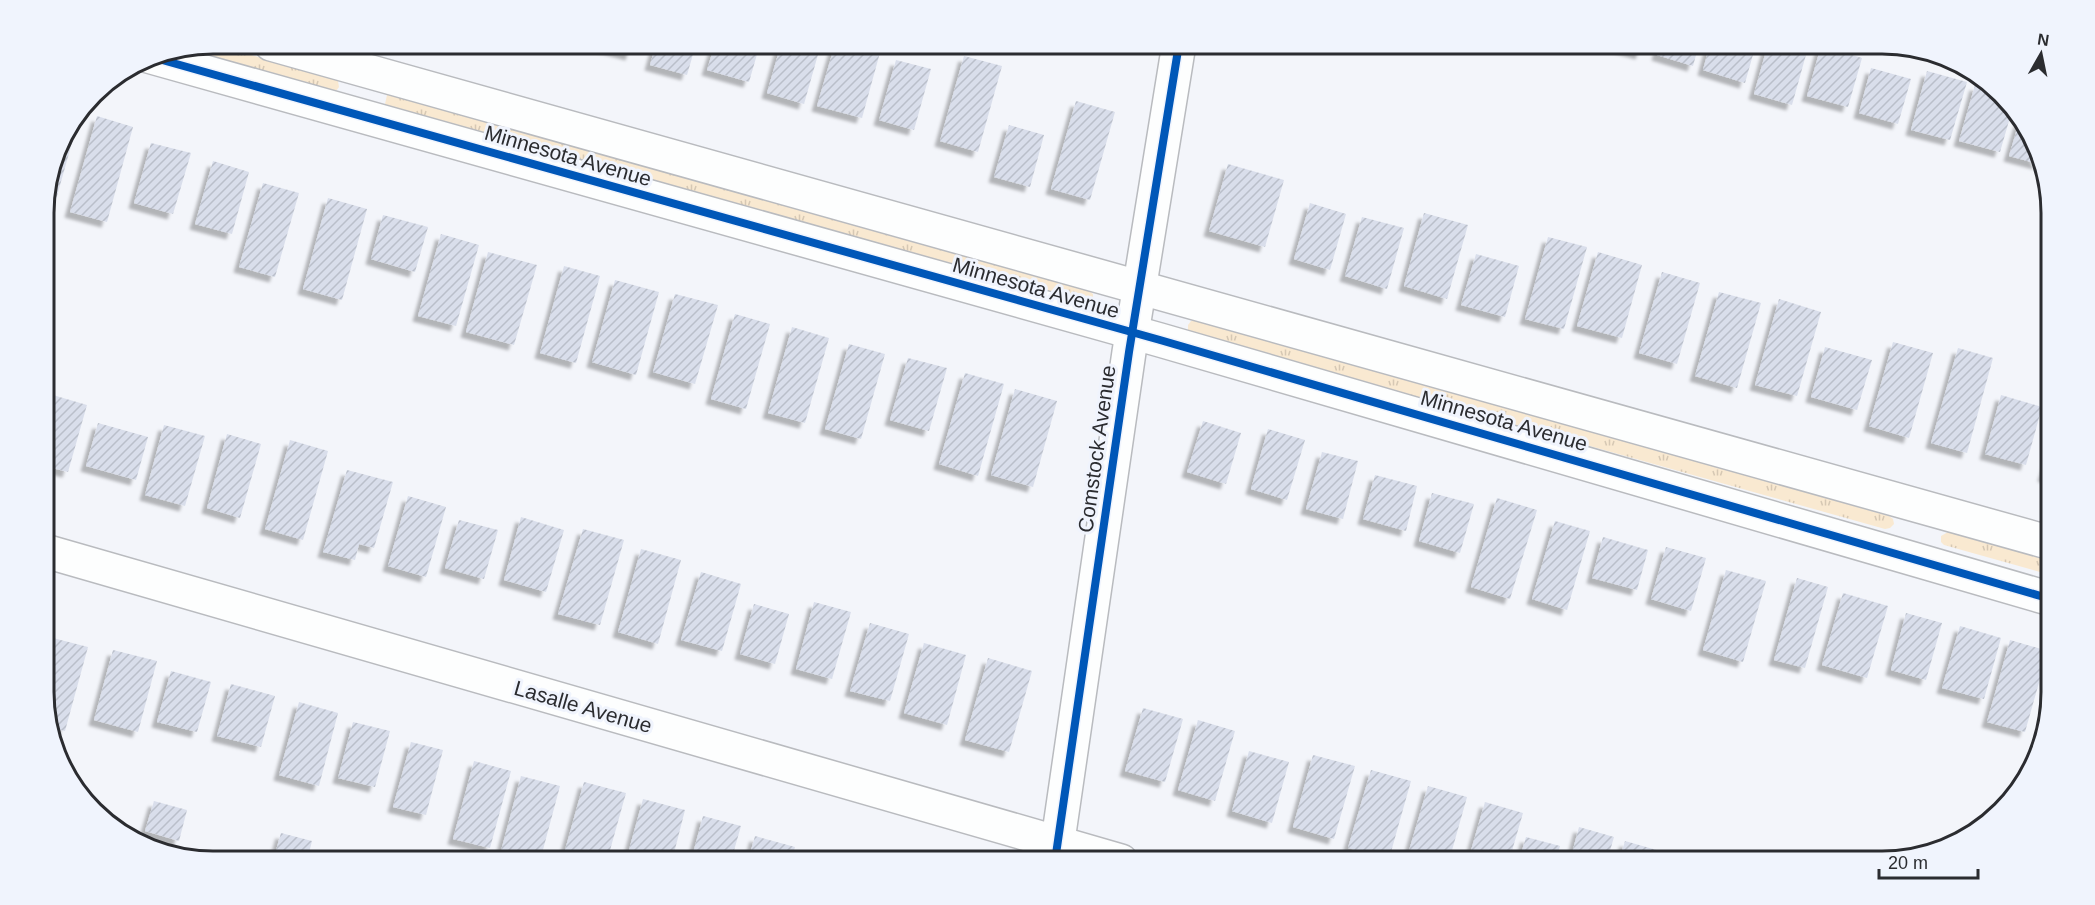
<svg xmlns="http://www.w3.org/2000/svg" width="2095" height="905" viewBox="0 0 2095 905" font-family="Helvetica,sans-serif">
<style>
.grass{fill:url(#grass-tufts)}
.building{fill:url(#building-hatch);filter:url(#shadow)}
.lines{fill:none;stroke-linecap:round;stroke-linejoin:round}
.minor-casing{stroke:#b9bbbf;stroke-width:36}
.minor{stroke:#fdfefe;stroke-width:33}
.cycleway-casing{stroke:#f0f4fd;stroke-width:11}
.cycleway{stroke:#0057b8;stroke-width:8}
.labels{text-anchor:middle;stroke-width:6;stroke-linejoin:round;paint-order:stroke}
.street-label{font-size:21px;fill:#2b2c30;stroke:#f0f4fd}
.rim{fill:none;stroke:#2b2c30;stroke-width:3}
</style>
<defs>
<pattern id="grass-tufts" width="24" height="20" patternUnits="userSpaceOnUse" patternTransform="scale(1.5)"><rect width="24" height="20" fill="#f9e9d1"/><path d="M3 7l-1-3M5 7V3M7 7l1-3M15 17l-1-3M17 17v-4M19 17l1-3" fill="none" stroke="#d6c8b4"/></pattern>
<pattern id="building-hatch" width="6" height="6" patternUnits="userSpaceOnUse" patternTransform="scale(1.5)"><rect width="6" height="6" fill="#d9deeb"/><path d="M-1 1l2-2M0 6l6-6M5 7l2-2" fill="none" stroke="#babfca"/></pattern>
<filter id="shadow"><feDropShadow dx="-5.5" dy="5.5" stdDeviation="1.5" flood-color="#0004"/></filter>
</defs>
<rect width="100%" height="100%" fill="#f3f5fa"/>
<g class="grass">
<path d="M212,44L334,78L338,81L339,87L336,91L330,92L182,50Z"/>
<path d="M392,94L1089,291L1093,294V300L1089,304L388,108L385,104L387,95Z"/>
<path d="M1196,320L1889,516L1893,519L1894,524L1890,528L1885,529L1191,334L1188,330V325L1191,321Z"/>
<path d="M1948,532L2051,561V575L1944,545L1941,542V536Z"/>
</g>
<g class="building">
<path d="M599,44H634L631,55L598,46Z"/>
<path d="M656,44H696L687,75L650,65Z"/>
<path d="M715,44H760L749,82L707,70Z"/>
<path d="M781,44H821L804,104L767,93Z"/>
<path d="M835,44H861L881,49L862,118L817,106Z"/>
<path d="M1606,44H1644L1641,54Z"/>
<path d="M1660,44H1699L1693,66L1657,55Z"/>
<path d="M1710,44H1756L1745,83L1703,70Z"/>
<path d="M1768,44H1809L1792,105L1754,94Z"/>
<path d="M1821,46L1862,58L1848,107L1807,96Z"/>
<path d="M964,56L1002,66L978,152L940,141Z"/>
<path d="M896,60L931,69L914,130L879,120Z"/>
<path d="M1871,68L1911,79L1898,124L1859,113Z"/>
<path d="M1927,71L1967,82L1950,140L1911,130Z"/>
<path d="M1975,85L1988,88L2013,107L2000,152L1959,141Z"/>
<path d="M1076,101L1115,112L1090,200L1051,189Z"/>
<path d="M80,114L50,221L44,219V202L61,138Z"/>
<path d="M97,116L133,127L107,222L70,212Z"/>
<path d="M2020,119L2033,149L2039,164L2009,156Z"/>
<path d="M1009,125L1044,135L1030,187L994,177Z"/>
<path d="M151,143L191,153L173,214L134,203Z"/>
<path d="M213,161L249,172L232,234L195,224Z"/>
<path d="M1228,164L1284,180L1265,247L1209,231Z"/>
<path d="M263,183L299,193L275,277L239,267Z"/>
<path d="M328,198L367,209L342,300L303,289Z"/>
<path d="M1310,203L1346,214L1330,270L1294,259Z"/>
<path d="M1424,213L1468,225L1447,299L1404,286Z"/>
<path d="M383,215L428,227L415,272L371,259Z"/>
<path d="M1362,217L1404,228L1387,289L1345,276Z"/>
<path d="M441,234L479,245L456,326L418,316Z"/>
<path d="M1548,237L1587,247L1564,329L1525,319Z"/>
<path d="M488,252L537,265L514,345L466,332Z"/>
<path d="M1598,252L1642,265L1622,338L1577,326Z"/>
<path d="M1476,254L1519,266L1505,317L1461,305Z"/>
<path d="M564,266L600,276L576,363L540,353Z"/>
<path d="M1662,272L1700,283L1677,364L1639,353Z"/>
<path d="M615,280L659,292L636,375L592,362Z"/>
<path d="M1719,292L1761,303L1737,388L1695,376Z"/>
<path d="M675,294L718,305L695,384L653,372Z"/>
<path d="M1779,299L1821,312L1797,396L1755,385Z"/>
<path d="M735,314L770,324L746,409L711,399Z"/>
<path d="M792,327L829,338L805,423L768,413Z"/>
<path d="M1893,342L1933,353L1909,438L1869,426Z"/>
<path d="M849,344L885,354L861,439L825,429Z"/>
<path d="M1825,347L1872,360L1857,410L1811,397Z"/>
<path d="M1958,348L1993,358L1967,453L1931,443Z"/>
<path d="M908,358L947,368L929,431L890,420Z"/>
<path d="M965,373L1004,384L978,476L939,464Z"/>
<path d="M1015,389L1057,401L1033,487L991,475Z"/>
<path d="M46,393L87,405L68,472L44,466V400Z"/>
<path d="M2001,395L2042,407L2026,465L1985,454Z"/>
<path d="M1203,421L1241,433L1226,484L1187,472Z"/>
<path d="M98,423L148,437L136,480L86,466Z"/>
<path d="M164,425L205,436L185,506L145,495Z"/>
<path d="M1268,429L1305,440L1287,500L1251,489Z"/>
<path d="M227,434L261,444L240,518L207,508Z"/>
<path d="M290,440L328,451L303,540L265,529Z"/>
<path d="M2051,451V479L2043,476Z"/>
<path d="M1322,452L1358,461L1343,519L1306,509Z"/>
<path d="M347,470L393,482L374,548L359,544L355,560L323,552Z"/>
<path d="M1375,475L1417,486L1406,531L1363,519Z"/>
<path d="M1432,493L1474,504L1460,553L1419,541Z"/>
<path d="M408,496L446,507L426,577L388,566Z"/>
<path d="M1497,498L1537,510L1510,599L1471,587Z"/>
<path d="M521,517L564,530L546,592L504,580Z"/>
<path d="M459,520L498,530L484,579L445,568Z"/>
<path d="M1555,521L1590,531L1567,610L1532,599Z"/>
<path d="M583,529L624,540L600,625L558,614Z"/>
<path d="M1603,537L1648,550L1637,590L1592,578Z"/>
<path d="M1666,547L1706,558L1691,611L1651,599Z"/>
<path d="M641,549L681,560L658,644L618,632Z"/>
<path d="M1726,570L1766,581L1743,662L1703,650Z"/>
<path d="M701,572L741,584L722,651L681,640Z"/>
<path d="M1797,578L1828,587L1805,668L1774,660Z"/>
<path d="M1843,593L1888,606L1867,678L1822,665Z"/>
<path d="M814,602L851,612L832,679L796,669Z"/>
<path d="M754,604L789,614L775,664L740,654Z"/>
<path d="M1906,613L1942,623L1926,680L1891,670Z"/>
<path d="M870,623L909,634L890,701L850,691Z"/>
<path d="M1960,626L2001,638L1984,699L1942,688Z"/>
<path d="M49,637L88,647L65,731L51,728L45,714V654Z"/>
<path d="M2010,640L2048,651L2025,732L1987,722Z"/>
<path d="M924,643L966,655L947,725L904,713Z"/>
<path d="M113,650L157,661L138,732L94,720Z"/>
<path d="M988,658L1032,671L1009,752L965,740Z"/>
<path d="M171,671L211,682L197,732L157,722Z"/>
<path d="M231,684L275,696L261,747L217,736Z"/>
<path d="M299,702L338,713L319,786L279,775Z"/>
<path d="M1143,708L1183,719L1165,782L1125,771Z"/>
<path d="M1198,720L1235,731L1215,801L1178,790Z"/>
<path d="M353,722L390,731L375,787L338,778Z"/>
<path d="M411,742L443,750L426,815L393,807Z"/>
<path d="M1249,751L1289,762L1272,823L1232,811Z"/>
<path d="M1313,755L1355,766L1334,839L1293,827Z"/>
<path d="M474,761L511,771L490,848L453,839Z"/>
<path d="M1371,770L1411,781L1389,859L1348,848Z"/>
<path d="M521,776L560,786L540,861L501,851Z"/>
<path d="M584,782L626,793L607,861H562Z"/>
<path d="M1428,786L1467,797L1449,861H1406Z"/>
<path d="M643,799L685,810L672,861H626Z"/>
<path d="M154,801L187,810L179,841L145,831Z"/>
<path d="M1485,802L1523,813L1509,861H1468Z"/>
<path d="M703,816L741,826L731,861H691Z"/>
<path d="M1579,827L1614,837L1607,861H1570Z"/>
<path d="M281,833L312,841L307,861H273Z"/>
<path d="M755,836L795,847L791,861H748Z"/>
<path d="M1526,837L1560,846L1556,861H1519Z"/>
<path d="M1625,841L1660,851L1657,861H1619Z"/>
<path d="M1674,852L1702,861H1671Z"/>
</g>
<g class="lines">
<g class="minor-casing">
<g id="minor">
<path d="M271,44L2051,543"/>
<path d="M148,56L1160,340L2051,599"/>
<path d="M45,551L1121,861"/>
<path d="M1055,861L1129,352L1179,44"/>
</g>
</g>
<use href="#minor" class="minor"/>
<g class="cycleway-casing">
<g id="cycleway">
<path d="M148,56L1160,340L2051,599"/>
<path d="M1055,861L1129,352L1179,44"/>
</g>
</g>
<use href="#cycleway" class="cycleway"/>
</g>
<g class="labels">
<g class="street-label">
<text transform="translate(568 156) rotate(16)" y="7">Minnesota Avenue</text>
<text transform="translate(1036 288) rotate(16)" y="7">Minnesota Avenue</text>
<text transform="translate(1504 421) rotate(16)" y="7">Minnesota Avenue</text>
<text transform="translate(1097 449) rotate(-82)" y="7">Comstock Avenue</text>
<text transform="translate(583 707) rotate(16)" y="7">Lasalle Avenue</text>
</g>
</g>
<path d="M0 0H2095V905H0ZM213 54H1882A159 159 0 0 1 2041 213V692A159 159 0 0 1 1882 851H213A159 159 0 0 1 54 692V213A159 159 0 0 1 213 54Z" fill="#f0f4fd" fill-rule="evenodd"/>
<path class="rim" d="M213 54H1882A159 159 0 0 1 2041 213V692A159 159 0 0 1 1882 851H213A159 159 0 0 1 54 692V213A159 159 0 0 1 213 54Z"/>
<g transform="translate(2041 54) rotate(9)" stroke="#f0f4fd" stroke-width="4.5" paint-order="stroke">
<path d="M0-4.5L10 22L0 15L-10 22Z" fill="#2b2c30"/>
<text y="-9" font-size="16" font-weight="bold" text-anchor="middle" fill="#2b2c30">N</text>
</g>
<path d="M1879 869v9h99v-9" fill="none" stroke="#2b2c30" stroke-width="3"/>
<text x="1888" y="869" font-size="18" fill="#2b2c30" stroke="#f0f4fd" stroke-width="4.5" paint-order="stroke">20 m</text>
</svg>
